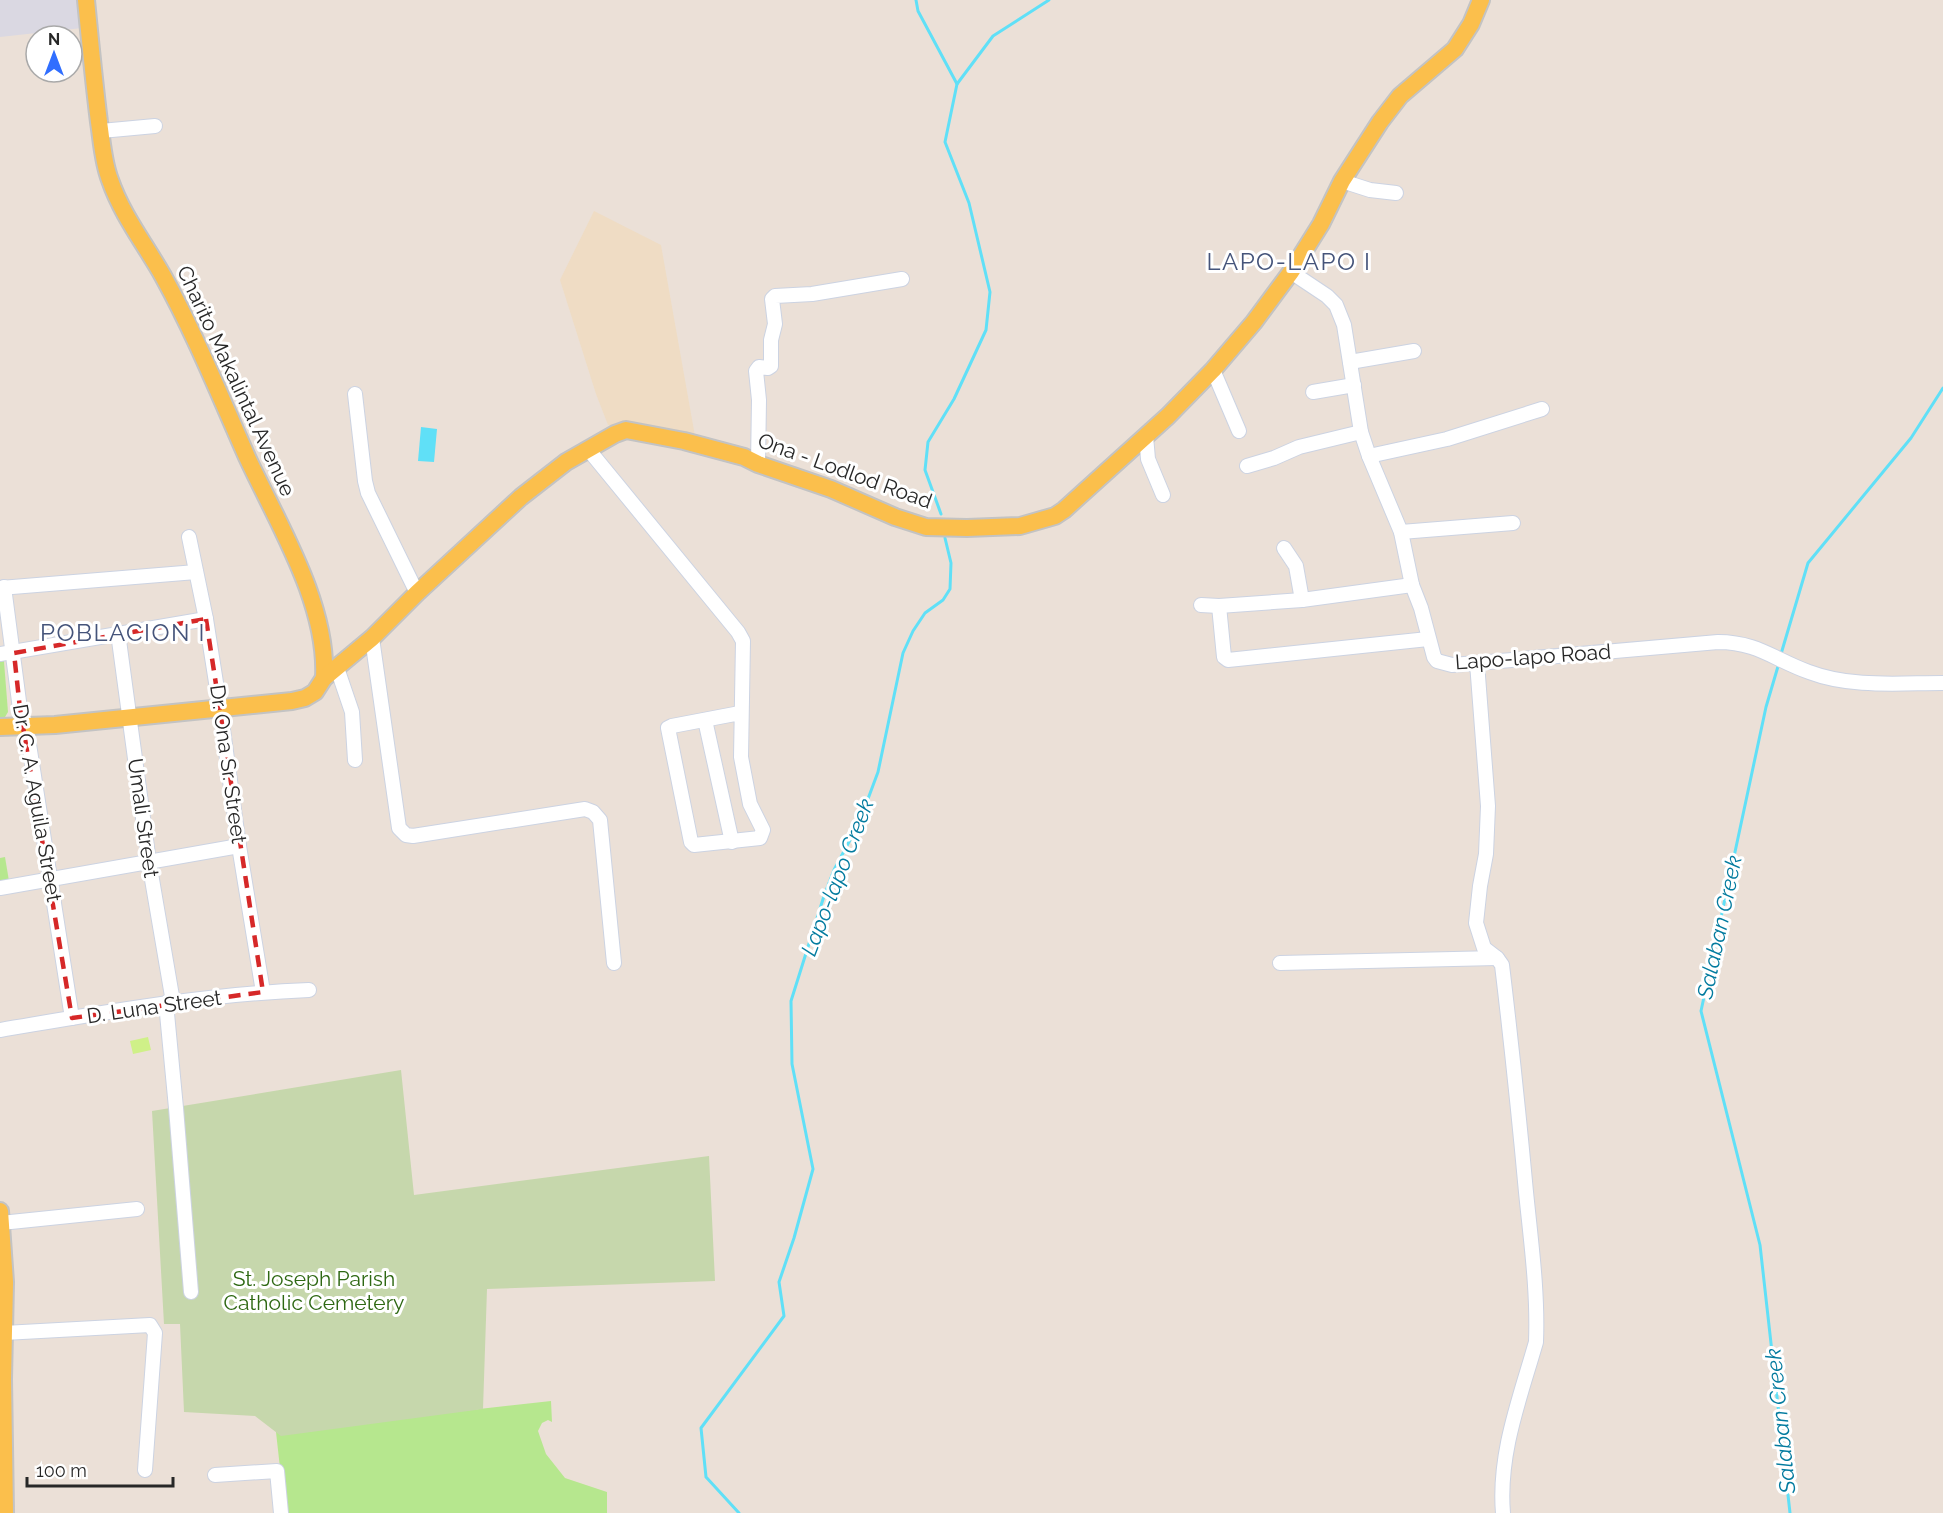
<svg xmlns="http://www.w3.org/2000/svg" width="1943" height="1513" viewBox="0 0 1943 1513" font-family="Raleway,sans-serif">
<style>
.industrial{fill:#dad8e2}
.education{fill:#efdcc4}
.green{fill:#b6e78e}
.cemetery{fill:#c6d7ac}
.pitch{fill:#cff088}
.water{fill:#60e0f7}
.lines{fill:none;stroke-linecap:round;stroke-linejoin:round}
.stream{stroke:#60e0f7;stroke-width:3}
.minor-casing{stroke:#ccd3e2;stroke-width:16}
.major-casing{stroke:#c3c3c3;stroke-width:20}
.minor{stroke:#fff;stroke-width:14}
.major{stroke:#fbbf4c;stroke-width:16}
.marked{fill:none;stroke:#d62828;stroke-width:4.5;stroke-dasharray:12 8;stroke-linejoin:round}
.labels{text-anchor:middle;stroke-width:6;stroke-linejoin:round;paint-order:stroke}
.street-label{font-size:21px;fill:#272727;stroke:#fff}
.park-label{font-size:21px;fill:#2e6813;stroke:#fff}
.water-label{font-size:22px;font-style:italic;fill:#037b9f;stroke:#fff}
.quarter-label{font-size:24px;letter-spacing:1.5px;fill:#45547a;stroke:#fff}
</style>
<rect width="100%" height="100%" fill="#ebe0d7"/>
<path class="industrial" d="M0,0H79L82,28L0,37Z"/>
<path class="education" d="M594,211L661,245L695,436L608,425L596,394L560,280Z"/>
<g class="green">
<path d="M3,649L8,712L5,717H0V650Z"/>
<path d="M5,857L9,881L0,883V858Z"/>
<path d="M551,1401L552,1422L548,1420L542,1423L538,1431L546,1454L565,1478L607,1492V1513H285L276,1432Z"/>
</g>
<path class="cemetery" d="M401,1070L414,1195L709,1156L715,1281L487,1289L483,1409L281,1436L255,1416L184,1412L180,1324H164L152,1111Z"/>
<path class="pitch" d="M148,1037L151,1050L133,1054L130,1041Z"/>
<path class="water" d="M421,427L437,429L434,462L418,461Z"/>
<g class="lines">
<g class="stream">
<path d="M916,0L918,11L957,84"/>
<path d="M941,514L925,470L928,442L954,399L986,330L990,292L969,203L945,142L957,84L993,36L1049,0"/>
<path d="M1781,654L1808,563L1911,438L1943,388"/>
<path d="M1779,663L1766,707L1701,1011L1760,1245L1790,1513"/>
<path d="M739,1513L706,1477L701,1428L784,1316L779,1282L794,1238L813,1169L792,1064L791,1001L824,896L834,870L859,823L878,772L903,653L913,631L925,613L943,600L950,589L951,563L945,538"/>
</g>
<g class="minor-casing">
<g id="minor">
<path d="M101,131L155,126"/>
<path d="M1342,181L1370,190L1396,193"/>
<path d="M1291,272L1327,296L1336,305L1344,325L1361,432L1369,456L1401,532L1412,585L1421,608L1434,657L1437,661L1452,665L1477,663L1718,642C1757,642 1775,660 1809,672C1851,688 1899,683 1943,683"/>
<path d="M1350,362L1414,351"/>
<path d="M1213,370L1239,431"/>
<path d="M1313,392L1354,385"/>
<path d="M355,394L365,481L368,493L417,593"/>
<path d="M1146,436L1148,459L1163,495"/>
<path d="M588,449L738,632L743,641L741,757L750,804L763,830L760,838L694,845L691,842L668,728L672,726L740,713"/>
<path d="M1369,456L1447,439L1542,409"/>
<path d="M758,464L759,400L756,371L759,367L768,368L771,366V340L775,324L772,299L775,296L812,294L902,279"/>
<path d="M1247,466L1274,458L1299,447L1361,432"/>
<path d="M1401,532L1513,523"/>
<path d="M189,537L206,619L220,708L239,846L263,992"/>
<path d="M1284,548L1296,566L1302,600"/>
<path d="M1412,585L1302,600L1219,606L1224,657L1228,660L1428,639"/>
<path d="M4,587L20,709L26,725L72,1018"/>
<path d="M0,588L196,572"/>
<path d="M1201,605L1219,606"/>
<path d="M118,633L149,862L173,1002"/>
<path d="M372,638L399,828L406,835L413,836L585,809L593,812L600,820L614,963"/>
<path d="M0,654L206,619"/>
<path d="M1477,663L1488,806L1486,854L1480,886L1476,923L1484,948L1497,958L1502,965C1511,1040 1519,1116 1526,1192C1531,1242 1538,1292 1536,1342C1520,1398 1498,1454 1503,1513"/>
<path d="M337,668L352,712L355,760"/>
<path d="M705,720L732,842"/>
<path d="M0,888L239,846"/>
<path d="M1280,963L1497,958"/>
<path d="M166,1003L176,1108L191,1292"/>
<path d="M0,1030C102,1013 205,994 309,990"/>
<path d="M1,1223L137,1209"/>
<path d="M4,1333L150,1325L155,1333L145,1470"/>
<path d="M215,1475L277,1471L281,1513"/>
</g>
</g>
<g class="major-casing">
<g id="major">
<path d="M86,0C90,41 94,82 99,122C102,142 103,162 110,180C122,215 145,244 163,276C195,334 220,396 247,457C278,524 328,604 324,678"/>
<path d="M0,727L55,725L292,701L305,698L315,692L324,678L372,638L417,593L521,497L566,462L615,434L626,430L684,441L744,457L758,464L831,489L895,517L926,527L967,528L1020,526L1055,516L1064,510L1168,416L1213,370L1254,322L1291,272L1321,224L1342,181L1380,122L1400,96L1455,49L1471,24L1481,0"/>
<path d="M0,1211L5,1282L3,1379L5,1513"/>
</g>
</g>
<use href="#minor" class="minor"/>
<use href="#major" class="major"/>
</g>
<path class="marked" d="M206,619L263,992L72,1018L20,709L14,653Z"/>
<g class="labels">
<g class="street-label">
<text transform="translate(236 381) rotate(65)" y="7">Charito Makalintal Avenue</text>
<text transform="translate(845 471) rotate(20)" y="7">Ona - Lodlod Road</text>
<text transform="translate(1533 657) rotate(-4)" y="7">Lapo-lapo Road</text>
<text transform="translate(228 764) rotate(82)" y="7">Dr. Ona Sr. Street</text>
<text transform="translate(37 803) rotate(80)" y="7">Dr. C. A. Aguila Street</text>
<text transform="translate(143 818) rotate(82)" y="7">Umali Street</text>
<text transform="translate(154 1007) rotate(-8)" y="7">D. Luna Street</text>
</g>
<g class="park-label">
<text x="314" y="1286">St. Joseph Parish<tspan x="314" dy="24">Catholic Cemetery</tspan></text>
</g>
<g class="water-label">
<text transform="translate(837 877) rotate(-69)" y="8">Lapo-lapo Creek</text>
<text transform="translate(1719 927) rotate(-78)" y="8">Salaban Creek</text>
<text transform="translate(1780 1421) rotate(-96)" y="8">Salaban Creek</text>
</g>
<g class="quarter-label">
<text x="1289" y="270">LAPO-LAPO I</text>
<text x="123" y="641">POBLACION I</text>
</g>
</g>
<g transform="translate(54 54)"><circle r="28" fill="#ffffff" stroke="#a9a9a9" stroke-width="1.5"/>
<path d="M0-4.5L10 22L0 15L-10 22Z" fill="#306eff"/>
<text y="-9" font-size="16" font-weight="bold" text-anchor="middle" fill="#272727">N</text>
</g>
<path d="M27 1477v9h146v-9" fill="none" stroke="#272727" stroke-width="3"/>
<text x="36" y="1477" font-size="18" fill="#272727" stroke="#ffffff" stroke-width="4.5" paint-order="stroke">100 m</text>
</svg>
